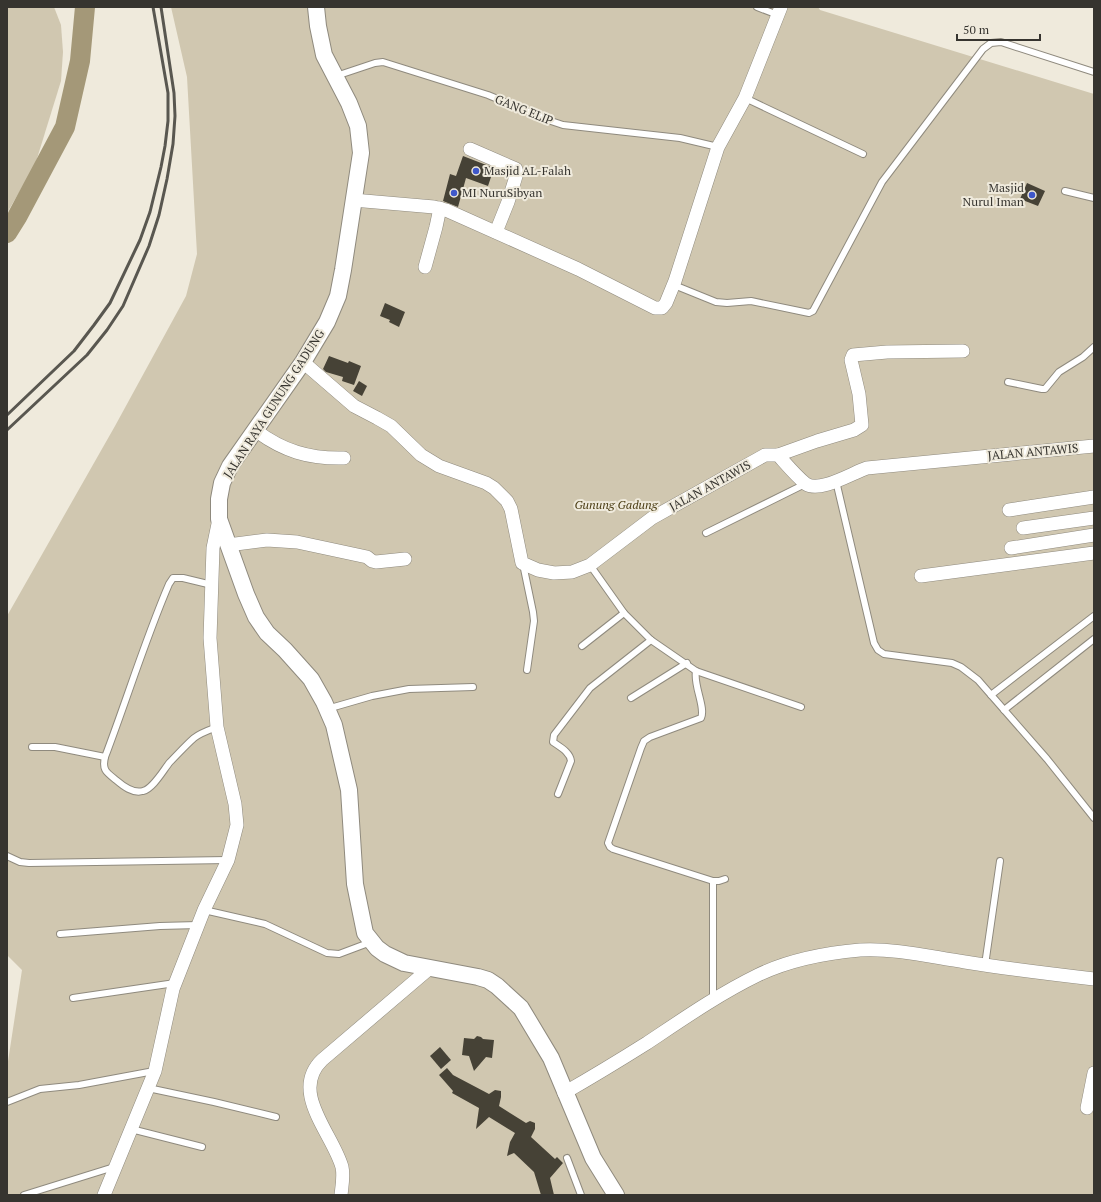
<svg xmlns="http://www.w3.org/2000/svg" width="1101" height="1202" viewBox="0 0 1101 1202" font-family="'PT Serif',serif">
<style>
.green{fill:#d0c7b0}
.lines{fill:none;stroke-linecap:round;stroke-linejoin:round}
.river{stroke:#a49878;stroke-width:20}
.building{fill:#464236}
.service-casing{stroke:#8f8a7e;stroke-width:8}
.minor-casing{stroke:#8f8a7e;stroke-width:14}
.tertiary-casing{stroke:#8f8a7e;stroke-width:18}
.service{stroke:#fff;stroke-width:6}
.minor{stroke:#fff;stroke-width:13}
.tertiary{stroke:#fff;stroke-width:16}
.rail{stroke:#595750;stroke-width:3}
.poi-dot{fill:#3f58cb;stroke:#efeadc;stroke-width:1.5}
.labels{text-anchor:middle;stroke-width:4;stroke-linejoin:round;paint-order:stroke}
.street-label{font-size:12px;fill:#36342f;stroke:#efeadc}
.poi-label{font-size:12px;fill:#36342f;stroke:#efeadc;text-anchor:start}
.park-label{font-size:12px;font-style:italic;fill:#4a3c12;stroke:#efeadc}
</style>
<rect width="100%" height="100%" fill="#efeadc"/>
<g class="green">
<path d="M7,7H54L61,25L63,52L61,81L35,165L7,213Z"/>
<path d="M171,7H818L820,10L1094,94V1195H7V1068L22,970L7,955V616L115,426L186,296L197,254L187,77Z"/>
</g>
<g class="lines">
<path class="river" d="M7,233L17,217L65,127L80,61L85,7"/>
</g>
<g class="building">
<path d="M463,156L494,168L488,186L466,178L458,207L443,201L450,174L456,176Z"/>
<path d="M1027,183L1045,191L1038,206L1020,199Z"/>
<path d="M385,303L405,312L399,327L389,322L390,320L380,316Z"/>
<path d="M329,356L348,363L349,361L361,366L354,385L342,381L343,377L326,372L323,369Z"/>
<path d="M359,381L367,386L362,396L353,391Z"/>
<path d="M477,1036L481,1037L483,1039L494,1040L492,1058L486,1057L474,1071L469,1056L462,1055L464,1038L474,1039Z"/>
<path d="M440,1047L451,1060L441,1069L430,1056Z"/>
<path d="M447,1068L453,1075L489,1094L495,1090L501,1091V1097L499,1106L526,1123L530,1121L535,1123V1129L531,1137L555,1159L557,1157L563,1163L550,1178L554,1195H541L534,1172L514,1153L507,1156L510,1142L515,1133L489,1117L476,1129L479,1108L452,1093L453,1091L439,1075Z"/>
</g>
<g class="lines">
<g class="service-casing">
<g id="service">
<path d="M757,7L778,15"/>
<path d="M336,76L375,63L383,62L488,95L551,121L563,125L680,138L718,147"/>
<path d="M745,98L863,154"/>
<path d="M1065,191L1094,198"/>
<path d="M674,285L716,302L727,303L751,301L809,313L813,311L882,182L983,49L991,43L1001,42L1094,72"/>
<path d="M1008,382L1042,389H1045L1059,372L1083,357L1094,347"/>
<path d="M836,481L874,643L878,650L884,654L952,663L961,667L978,680L1047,759L1094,818"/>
<path d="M706,533L805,484"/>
<path d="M523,564L533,612L534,621L527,670"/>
<path d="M590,565L624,613L651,640L696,671L801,707"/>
<path d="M212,585L183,578H173L169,584C145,640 127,699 105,757C102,770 106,772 116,780C123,786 133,794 143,791C153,789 164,769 170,762C178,754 186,745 194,738C200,733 209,730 217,727"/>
<path d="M582,646L624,613"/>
<path d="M696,671C693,685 706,708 701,718L650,737L644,741L641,748L608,843L610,847L613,849L713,881H719L725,879"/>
<path d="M991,695L1094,616"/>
<path d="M631,698L687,663"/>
<path d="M327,709L372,696L409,689L473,687"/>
<path d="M1004,710L1094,639"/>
<path d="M32,747H55L105,757"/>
<path d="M558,794L571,761C570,752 560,747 553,742L554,735L590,688L651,640"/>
<path d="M7,856L20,862L29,863L228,860"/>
<path d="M713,881V1000"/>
<path d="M204,910L265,924L327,953L339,954L371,942"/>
<path d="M60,934L160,926L198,925"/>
<path d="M985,965L1000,861"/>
<path d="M73,998L175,983"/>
<path d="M148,1088L214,1102L276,1117"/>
<path d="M7,1102L40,1089L79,1085L154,1071"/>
<path d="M131,1129L202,1147"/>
<path d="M567,1158L581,1195"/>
<path d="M24,1195L114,1167"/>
</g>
</g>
<g class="minor-casing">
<g id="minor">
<path d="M470,149L516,169L517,173L508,202L496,232"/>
<path d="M353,200L434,207L446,210L578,269L655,308H662L666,303L675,281L718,147L745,98L781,7"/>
<path d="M425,267L436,227L440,208"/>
<path d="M303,362L354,406L377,418L391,426L421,455L439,466L486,483L494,488L507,501L511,509L522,563L538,570L554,573L572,572L590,565L652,518L765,455H778C787,465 796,476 806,484C820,493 852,473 867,468L1094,446"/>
<path d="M255,430C283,451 309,459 344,458"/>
<path d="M778,455L817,441L854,430L862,425L859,394L851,360L853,355L887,352L963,351"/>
<path d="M1009,510L1094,497"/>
<path d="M1023,528L1094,518"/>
<path d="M228,545L267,540L297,542L367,557L372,561L376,562L405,559"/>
<path d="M1011,548L1094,535"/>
<path d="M921,576L1094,553"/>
<path d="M564,1093C592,1077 620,1060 647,1043C683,1019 719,994 758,975C789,960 826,953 860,950C895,948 931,957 965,962C1008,969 1051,974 1094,979"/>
<path d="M1087,1108L1094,1073"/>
<path d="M104,1195L155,1071L173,989L204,910L228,860L237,825L235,804L217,727L210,638L213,548L219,519"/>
<path d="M341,1195C342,1186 344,1176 342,1167C333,1134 289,1092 322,1060L430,968"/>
</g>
</g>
<g class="tertiary-casing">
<path id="tertiary" d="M316,7L318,26L324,55L349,103L358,126L361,153L343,270L338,296L327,322L303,362L230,466L222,483L219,499V519L246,594L256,617L267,633L285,650L311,679L324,702L334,725L349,790L355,884L365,933L377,948L385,954L404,963L478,977L488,980L497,986L521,1008L551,1058L593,1158L616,1195"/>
</g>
<use href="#service" class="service"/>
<use href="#minor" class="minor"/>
<use href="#tertiary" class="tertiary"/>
<g class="rail">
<path d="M7,415L74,351L94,325L110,303L140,240L150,212L161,167L165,146L168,121V93L153,7"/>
<path d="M7,430L87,355L107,330L123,306L149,246L159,215L167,179L173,144L175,116L174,93L161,7"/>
</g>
</g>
<g class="poi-dot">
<circle cx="476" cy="171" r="4"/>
<circle cx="454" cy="193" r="4"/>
<circle cx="1032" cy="195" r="4"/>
</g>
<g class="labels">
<g class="street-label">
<text transform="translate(524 110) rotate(22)" y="4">GANG ELIP</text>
<text transform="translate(274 404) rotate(-57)" y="4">JALAN RAYA GUNUNG GADUNG</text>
<text transform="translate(1033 452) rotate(-5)" y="4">JALAN ANTAWIS</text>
<text transform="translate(710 486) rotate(-29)" y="4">JALAN ANTAWIS</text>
</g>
<g class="poi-label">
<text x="484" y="175">Masjid AL-Falah</text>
<text x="1024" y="192" text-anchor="end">Masjid<tspan x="1024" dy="14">Nurul Iman</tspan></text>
<text x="462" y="197">MI NuruSibyan</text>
</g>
<g class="park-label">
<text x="616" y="509">Gunung Gadung</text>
</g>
</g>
<rect width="1101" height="1202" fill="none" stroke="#36342f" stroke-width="16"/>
<path d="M957 34v6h83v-6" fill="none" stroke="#36342f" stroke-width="2"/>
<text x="963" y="34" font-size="12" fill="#36342f" stroke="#efeadc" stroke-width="3" paint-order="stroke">50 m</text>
</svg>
